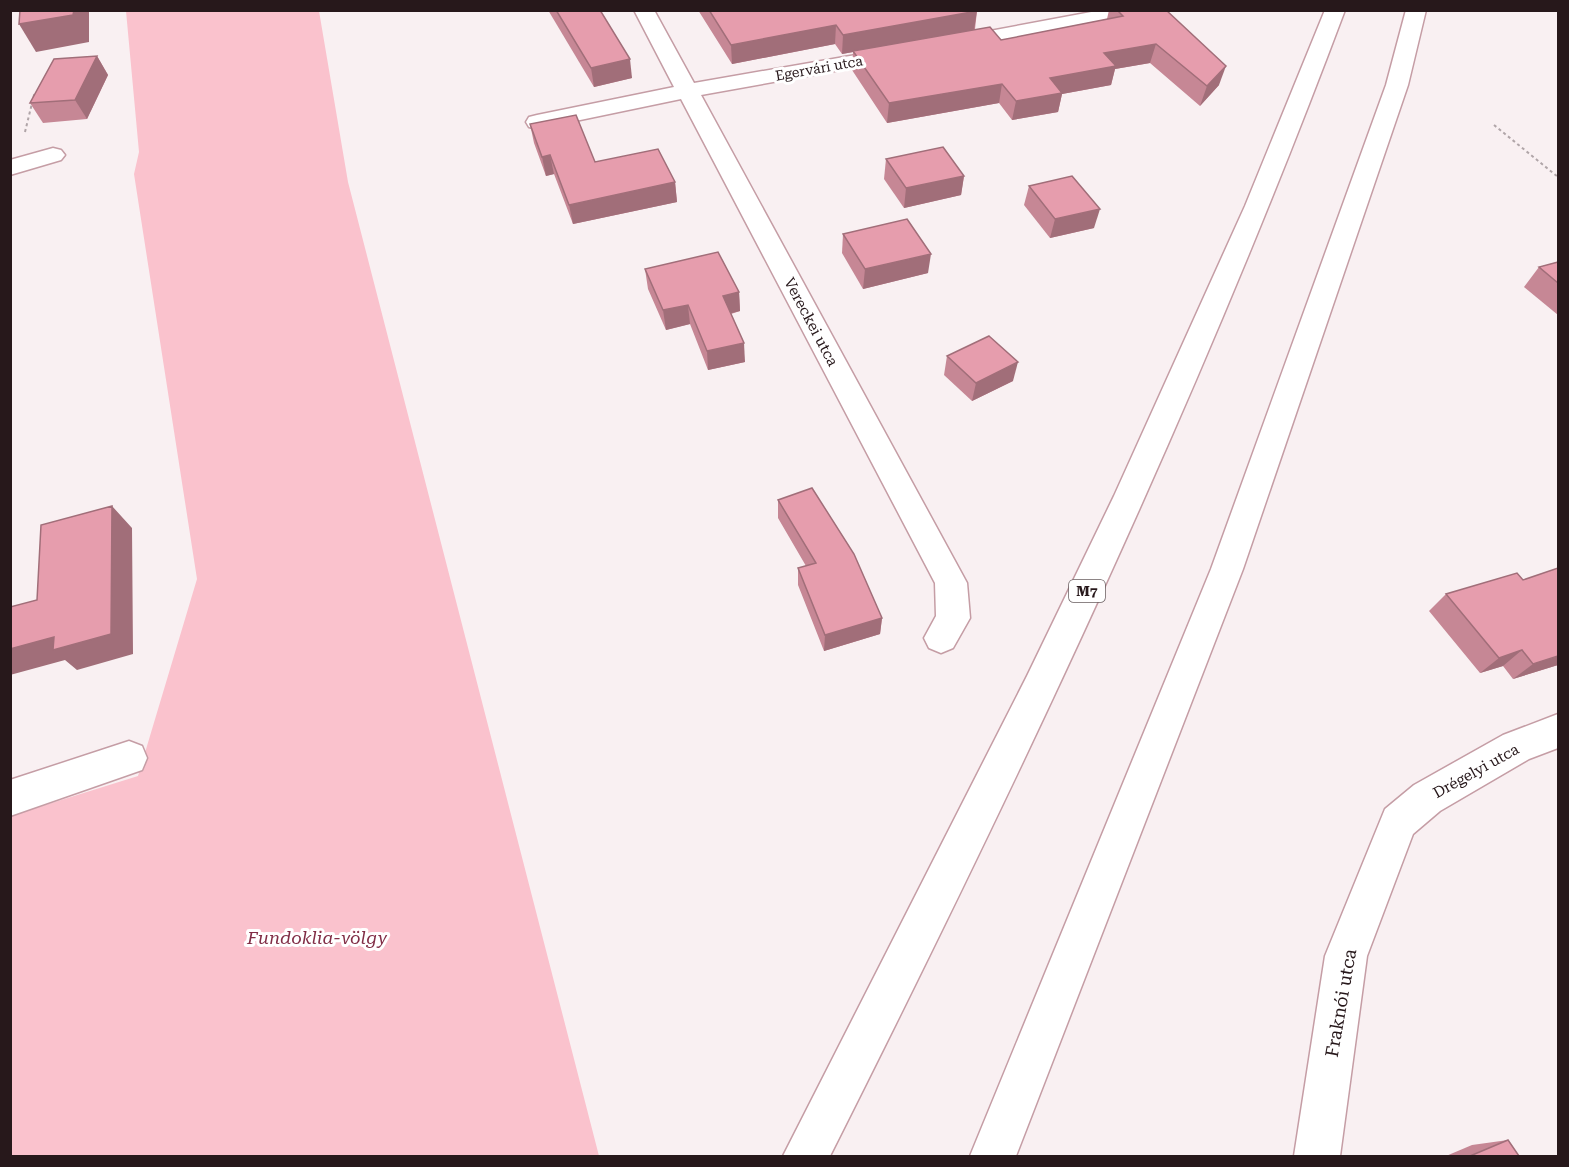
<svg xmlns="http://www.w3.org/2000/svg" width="1569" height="1167" viewBox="0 0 1569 1167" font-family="'Roboto Serif',serif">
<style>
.green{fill:#fac2cd}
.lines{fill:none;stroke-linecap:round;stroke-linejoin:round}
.minor-casing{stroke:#c59da5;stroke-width:3}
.highway-casing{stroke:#c59da5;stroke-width:3}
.path{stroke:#b0a5a8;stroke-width:2;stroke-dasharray:3 3;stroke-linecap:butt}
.minor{fill:#fff;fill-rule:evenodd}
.highway{fill:#fff;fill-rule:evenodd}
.wall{fill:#c68795}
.shaded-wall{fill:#a16e79}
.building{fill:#e69dad;stroke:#a16e79;stroke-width:1.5}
.labels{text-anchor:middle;stroke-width:6;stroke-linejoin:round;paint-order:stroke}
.far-street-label{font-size:14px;fill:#27181b;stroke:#fff}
.shield{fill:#fff;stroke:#685d5f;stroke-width:1.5}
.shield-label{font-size:14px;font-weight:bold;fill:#27181b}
.street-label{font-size:15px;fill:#27181b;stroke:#fff}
.near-park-label{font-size:18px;font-style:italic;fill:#812d46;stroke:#fff}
.near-street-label{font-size:18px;fill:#27181b;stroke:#fff}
</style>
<rect width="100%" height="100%" fill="#f9f0f2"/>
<path class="green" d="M126,11H319L348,182L599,1156H11L10,816L138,776L197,579L134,174L139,152Z"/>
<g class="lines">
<g class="minor-casing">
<g id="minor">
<path d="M634,10H654L694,83L896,48L903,50L906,54L903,58L896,60L701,95L967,583L970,618L953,648L941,653L929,648L924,638L936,616L935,583L681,99L537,129L529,127L526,122L529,117L537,115L674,87Z"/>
<path d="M1102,10H1147L1144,14L1137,16L952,50L945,48L942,44L945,40L952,38Z"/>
<path d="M53,148L61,150L65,155L61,160L10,175V160Z"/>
<path d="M1558,714V748L1529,759L1440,811L1413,834L1367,956L1340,1156H1294L1325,956L1385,809L1414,785L1503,735Z"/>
<path d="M129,741L142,746L147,758L142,770L10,816V780Z"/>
</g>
</g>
<g class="highway-casing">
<g id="highway">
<path d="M1325,10H1345C1198,403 1018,782 830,1156H783L1027,676L1114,496L1245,206Z"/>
<path d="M1406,10H1426L1408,85L1243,569L1016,1156H970L1211,569L1386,85Z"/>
</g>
</g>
<g class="path">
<path d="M1494,125L1558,177"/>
<path d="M25,132L34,95L38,91"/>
</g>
<use href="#minor" class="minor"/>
<use href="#highway" class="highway"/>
</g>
<g class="wall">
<path d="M548,10H600L632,78L594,87Z"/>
<path d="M698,10H977V11L975,29L1001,40L1107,19L1109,10H1166L1219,85L1200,106L1150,63L1115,69L1111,85L1062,94L1058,112L1012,120L999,103L887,123L852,70L853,52L842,54L835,44L732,64Z"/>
<path d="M97,56L108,75L87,119L43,123L30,103Z"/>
<path d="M530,124L595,162L675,182L677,202L573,224L554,174L546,176L534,143Z"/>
<path d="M886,159L964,176L961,195L904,208L884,179Z"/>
<path d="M1029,186L1094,228L1050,238L1024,205Z"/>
<path d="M843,234L928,273L863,289L842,253Z"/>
<path d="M1558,262V315L1524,287L1539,267Z"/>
<path d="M645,269L739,292L740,311L731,314L745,362L708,370L690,324L666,330L648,289Z"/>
<path d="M947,356L1013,381L972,401L944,375Z"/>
<path d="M778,500L882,618L880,634L824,651L798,585V568L806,566L778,518Z"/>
<path d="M1446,594L1558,665L1513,679L1503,666L1480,673L1429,611Z"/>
<path d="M1508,1140L1519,1156H1446L1472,1145Z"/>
</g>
<g class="shaded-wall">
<path d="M74,10H89V42L36,52L19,24Z"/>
<path d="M977,11L974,30L842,54L843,35Z"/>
<path d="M836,25L835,44L732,64L731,45Z"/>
<path d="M1156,44L1150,63L1115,69L1111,85L1062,94L1058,112L1012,120L1016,101L1050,78L1104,53Z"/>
<path d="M97,56L108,75L87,119L75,100Z"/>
<path d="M630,59L632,78L594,87L591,68Z"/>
<path d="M1226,66L1219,85L1200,106L1207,86Z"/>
<path d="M1002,84L999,103L887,123L889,103Z"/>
<path d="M550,155L554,174L546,176L542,157Z"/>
<path d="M964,176L961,195L904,208L906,188Z"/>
<path d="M675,182L677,202L573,224L569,205Z"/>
<path d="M1100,209L1094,228L1050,238L1055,219Z"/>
<path d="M931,254L928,273L863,289L865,269Z"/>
<path d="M739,292L740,311L724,315L723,296Z"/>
<path d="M688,305L690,324L666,330L663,310Z"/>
<path d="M744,343L745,362L708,370L707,351Z"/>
<path d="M1018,362L1013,381L972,401L976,383Z"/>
<path d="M112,506L132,528L133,654L77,670L65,660L10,675V649Z"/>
<path d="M882,618L880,634L824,651L825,635Z"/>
<path d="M1522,650L1503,666L1480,673L1499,658Z"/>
<path d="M1558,656V665L1513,679L1533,664Z"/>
</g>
<g class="building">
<path d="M20,10H74L73,15L19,24Z"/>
<path d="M556,10H600L630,59L591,68Z"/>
<path d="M709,10H977V11L843,35L836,25L731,45Z"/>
<path d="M1117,10H1166L1226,66L1207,86L1156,44L1104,53L1116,66L1050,78L1062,93L1016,101L1002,84L889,103L853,51L990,27L1001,40L1123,16Z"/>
<path d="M97,56L75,100L30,103L54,59Z"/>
<path d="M576,115L595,162L658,149L675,182L569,205L550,155L542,157L530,124Z"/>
<path d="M943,147L964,176L906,188L886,159Z"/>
<path d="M1072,176L1100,209L1055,219L1029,186Z"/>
<path d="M907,219L931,254L865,269L843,234Z"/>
<path d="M718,252L739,292L723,296L744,343L707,351L688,305L663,310L645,269Z"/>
<path d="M1558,262V283L1539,267Z"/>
<path d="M989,336L1018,362L976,383L947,356Z"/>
<path d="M812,488L854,554L882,618L825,635L798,568L816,563L778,500Z"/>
<path d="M112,506L111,634L53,650L54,637L10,649V607L37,600L41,525Z"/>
<path d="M1558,568V656L1533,664L1522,650L1499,658L1446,594L1517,573L1523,580Z"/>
<path d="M1508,1140L1519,1156H1470Z"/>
</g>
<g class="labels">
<g class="far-street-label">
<text transform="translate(819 68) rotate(-10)" y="5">Egervári utca</text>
</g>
<rect class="shield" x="1069" y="580" width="36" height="22" rx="4.5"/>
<g class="shield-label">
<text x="1087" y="596">M7</text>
</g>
<g class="street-label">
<text transform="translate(811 322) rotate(62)" y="5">Vereckei utca</text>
<text transform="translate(1476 771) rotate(-29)" y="5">Drégelyi utca</text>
</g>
<g class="near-park-label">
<text x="317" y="944">Fundoklia-völgy</text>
</g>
<g class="near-street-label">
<text transform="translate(1341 1003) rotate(-80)" y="6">Fraknói utca</text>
</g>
</g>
<rect width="1569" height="1167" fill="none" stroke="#27181b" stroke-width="24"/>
</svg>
